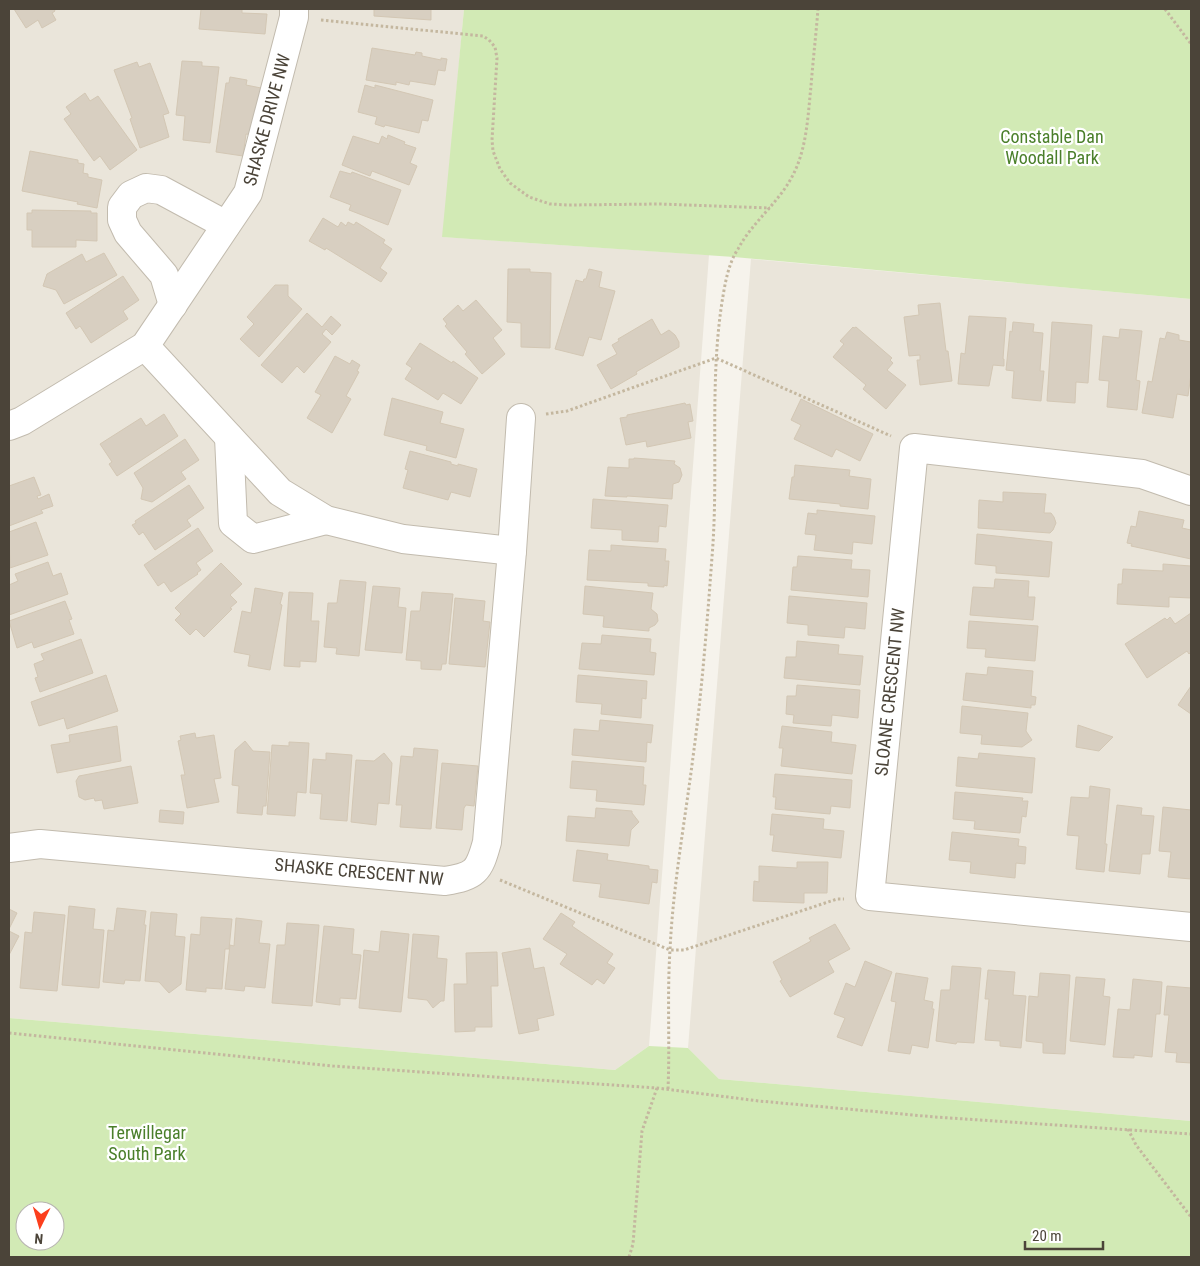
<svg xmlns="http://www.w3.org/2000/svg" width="1200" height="1266" viewBox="0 0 1200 1266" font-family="'Roboto Condensed',sans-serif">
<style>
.residential{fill:#eae5da}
.green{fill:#d2eab5;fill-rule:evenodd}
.building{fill:#d8cfc1;stroke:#d3c7b4}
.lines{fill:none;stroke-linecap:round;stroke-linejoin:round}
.street-casing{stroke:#c2bbae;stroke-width:30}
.path{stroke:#c4b79f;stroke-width:3;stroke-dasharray:2.5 2.5;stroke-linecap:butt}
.street{stroke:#fff;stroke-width:28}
.labels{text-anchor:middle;stroke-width:4.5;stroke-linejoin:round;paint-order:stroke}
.street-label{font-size:18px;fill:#4b4439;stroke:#fff}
.park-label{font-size:18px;fill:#4a7f2a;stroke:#fff}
</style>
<rect width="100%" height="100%" fill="#f6f3ec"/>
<g class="residential">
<path d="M9,9H464L443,237L709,255L649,1046L615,1070L9,1018Z"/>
<path d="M751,259L1191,299V1121L719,1079L688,1048Z"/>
</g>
<g class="green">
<path d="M464,9H1191V299L734,257L442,237Z"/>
<path d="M9,1018L615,1070L649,1046L688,1048L719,1079L1191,1121V1257H9ZM25,1211H55V1241H25Z"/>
</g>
<g class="building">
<path d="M14,9H54L55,11L52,13L56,20L42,28L38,20L26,28Z"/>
<path d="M201,9H242V13L267,14L265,34L199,29Z"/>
<path d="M374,9H431V20L374,16Z"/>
<path d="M372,48L415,55L416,52L422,53V56L441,60V58L447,59L445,71L438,70L435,85L410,81L409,85L396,82V85L366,80Z"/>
<path d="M182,61L202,62V66L219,67L210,143L183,140L185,116L176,115Z"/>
<path d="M137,62L139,67L150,63L169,113L163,115L169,137L140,148L130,119L132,118L114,70Z"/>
<path d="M230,77L247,80L246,85L261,88L255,128L252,135L246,134L243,156L216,152L226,83H229Z"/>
<path d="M365,85L375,88V85L433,100L428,121L422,120L419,133L385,125L384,127L375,124L377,117L358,112Z"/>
<path d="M85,93L90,101L98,96L137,150L110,170L100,156L94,161L64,119L71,114L66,107Z"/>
<path d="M388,135L405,142L404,144L416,148L410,163L417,166L409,185L372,171L370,176L342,165L353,136L379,144L382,136L387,139Z"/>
<path d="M30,151L78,160V163L84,164L83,173L88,174V177L102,180L97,208L77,204L78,202L22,191Z"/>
<path d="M340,171L351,174L352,172L401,190L388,225L349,210L351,205L330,197Z"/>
<path d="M32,210L91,211V213H97V241L76,240V247H32V230H27V213H32Z"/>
<path d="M323,218L338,227L341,222L346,226L348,222L354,225L356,222L385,240L383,243L392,249L380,268L387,273L381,282L326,248L325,250L309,241Z"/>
<path d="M104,253L117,275L64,304L56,290L43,286L47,274L82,254L86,262Z"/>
<path d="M508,269H530V272L551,273L550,348L521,347V323L507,322Z"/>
<path d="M589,269L602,272L599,287L615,291L601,340L589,337L583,356L555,349L576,280L583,282L584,279H586Z"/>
<path d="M123,276L139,300L123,311L128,319L91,343L80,326L76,329L66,313Z"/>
<path d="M275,285H288V296L302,309L259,357L240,339L254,324L247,317Z"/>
<path d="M476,300L502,330L493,338L505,354L482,374L465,354L467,352L445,326L447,324L443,319L458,305L463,311Z"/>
<path d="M940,303L946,351H948L952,381L920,385L917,360H920V355L909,356L904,317L919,315L918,305Z"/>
<path d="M307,313L322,327L331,316L341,325L332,335L326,329L322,334L331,342L304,373L297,366L282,383L261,365Z"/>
<path d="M969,316L1006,318L1003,359H1004V366L993,365L989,386L958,384L961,353L965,354Z"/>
<path d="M652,319L661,335L669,330L675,335L679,342V347L636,372L637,374L611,389L597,365L617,354L612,345L619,341L618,339Z"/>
<path d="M1013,322L1034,324L1033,332L1043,333L1040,371H1044L1041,401L1012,398L1014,371L1006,370L1010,331L1012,332Z"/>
<path d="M1052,322L1092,325L1088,383L1076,382L1075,403L1047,401Z"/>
<path d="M853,327L854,328L856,327L892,358L890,360L893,363L887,370L906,385L886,409L863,389L866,385L833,357L844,344L840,341Z"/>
<path d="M1120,329L1142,331L1136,380L1140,381L1137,410L1107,407L1109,381L1099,380L1103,336L1119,338Z"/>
<path d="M1167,332L1179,335V340L1191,342V374L1188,396L1177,394L1173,418L1142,413L1148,381L1152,382L1160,338L1165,339Z"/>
<path d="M420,343L452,363L453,361L478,378L461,404L443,393L438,400L405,379L412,368L406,364Z"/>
<path d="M335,356L350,364L352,360L360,365L357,371L359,372L346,396L351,399L332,433L307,418L321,395L315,392Z"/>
<path d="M392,398L443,412L440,423L464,429L456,458L426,450L427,446L384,435Z"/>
<path d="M801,399L873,434L860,461L836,449L832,457L794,439L801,425L791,420Z"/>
<path d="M685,403L686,405L690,404L693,421L688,422L691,438L647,447L646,441L626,445L620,418L627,417V415Z"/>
<path d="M164,414L178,436L117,476L109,464L112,462L100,444L141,418L146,426Z"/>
<path d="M185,439L199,460L181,472L186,479L152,502L141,499L143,488L134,473Z"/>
<path d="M410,451L451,462V464L458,466V464L477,469L470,497L451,492L448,500L403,488L408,470L405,469Z"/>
<path d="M634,458L675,461L674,464L680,468L682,475L679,482L673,484L672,499L627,496V497L605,496L608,467L629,468V459H634Z"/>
<path d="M795,465L850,470L849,476L871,479L868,509L840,506V504L789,499L792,477H794Z"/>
<path d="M34,477L41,495L37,496L38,499L49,494L53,506L41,510L43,513L9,526V486Z"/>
<path d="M189,485L204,508L187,520L191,526L155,550L143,532L139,535L132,525L136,523L135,521Z"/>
<path d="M1003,492L1046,494L1044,513H1051L1054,517L1056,523L1053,530L1050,533L978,528L979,500L1003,502Z"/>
<path d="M593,499L668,505L666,527L659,526L658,542L622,540V530L591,528Z"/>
<path d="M817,510L875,516L872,544L853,542L852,554L814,550L816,535L805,534L808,513L817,514Z"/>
<path d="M1139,511L1184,520L1182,528L1191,530V559L1131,546L1132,544L1127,543L1131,526L1136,527Z"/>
<path d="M36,522L48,555L10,568L9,532Z"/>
<path d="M198,528L213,551L196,563L201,570L197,573L198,574L171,592L164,582L158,586L144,565Z"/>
<path d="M977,534L1052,542L1049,577L996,573V566L975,564Z"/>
<path d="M611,545L666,549L665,561H669L667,586L664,585V587L648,586V583L587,580L589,550L611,551Z"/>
<path d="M798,556L852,560L851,569L870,570L868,597L791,590L793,567H797Z"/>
<path d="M48,562L53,576L61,573L68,594L9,615V585L18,581L15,574Z"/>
<path d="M221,563L242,584L230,595L237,602L230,608L232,609L204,637L196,629L190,635L175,620L181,614L175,608Z"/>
<path d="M1163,564L1191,566V598L1169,597V607L1117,604L1118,584H1122L1123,569L1163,571Z"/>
<path d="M995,579L1029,581L1028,597H1035L1033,620L970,615L973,587L994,588Z"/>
<path d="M340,580L366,582L359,656L336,654L337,648L324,647L328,603H337Z"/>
<path d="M373,586L400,588L398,607L406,608L402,653L365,650Z"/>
<path d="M585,586L653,593L651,609L657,614L658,621L655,625L649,628V631L603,627L604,616L583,614Z"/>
<path d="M255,588L283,593L280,604L282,605L270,670L248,666L250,655L234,652L242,611L251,613Z"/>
<path d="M289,592L313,593L311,621H319L316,662L300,661V667L284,666Z"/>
<path d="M422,592L453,594L446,664H442L441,670L421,669V661L406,660L411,611H420Z"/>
<path d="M789,596L867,603L865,629L845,627L844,638L808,635V625L787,623Z"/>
<path d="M455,598L485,601L483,621L490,622L485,667L449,664Z"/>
<path d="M65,601L72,619L69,620L74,634L34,648L32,642L17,648L9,621Z"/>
<path d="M1191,613V652L1189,654L1187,651L1147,678L1125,644L1165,618L1167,620L1170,617L1175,624Z"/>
<path d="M969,621L1038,626L1035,661L985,657L986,649L967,648Z"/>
<path d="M602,635L651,639L650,652L656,653L654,675L579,669L582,643L601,644Z"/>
<path d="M81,639L93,673L40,692L35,678L38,677L34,664L44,660L41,654Z"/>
<path d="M797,641L839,645L838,654L863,656L860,685L784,678L786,657H796Z"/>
<path d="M988,667L1033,671L1031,696L1036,697L1035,705H1031V708L963,700L966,673L987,675Z"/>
<path d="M106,675L118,711L67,729L64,718L39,726L31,702Z"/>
<path d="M578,675L647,681L646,699L642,698L641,718L601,714L602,704L576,702Z"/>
<path d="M797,685L860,690L858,718L832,715L831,726L793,723L794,715L786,714L787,696H796Z"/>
<path d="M1191,686V714L1178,705Z"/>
<path d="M962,706L1028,713L1026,731L1032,740L1022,747L981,744L982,735L960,733Z"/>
<path d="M600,720L653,725L651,743L647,742L646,762L572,755L574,729L599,731Z"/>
<path d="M1078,725L1113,737L1099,751L1076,747Z"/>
<path d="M117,726L121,761L57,773L51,745L70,742L69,735Z"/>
<path d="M782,726L832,732L831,742L856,745L852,774L781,766L783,748H779Z"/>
<path d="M195,733L196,738L214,735L221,778L214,779L219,802L187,808L181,775H185L178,741L181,740L180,736Z"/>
<path d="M245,741L253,751L270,752L266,806H263L262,815L237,813L239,786L232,785L235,750Z"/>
<path d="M289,742L309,743L306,793L297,792L295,816L267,814L272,745L289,746Z"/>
<path d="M414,748L438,750L431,829L400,827L402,805H396L401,756L413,757Z"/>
<path d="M326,753L352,755L347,821L320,819L322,794L310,793L313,759L326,760Z"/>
<path d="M384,753L392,763L389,804L378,803L376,825L351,822L356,760L374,761Z"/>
<path d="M979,753L1035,758L1032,793L956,786L958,757L978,759Z"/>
<path d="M572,761L644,767L643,785H646L644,805L596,801L597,790L570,788Z"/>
<path d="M442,763L478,766L474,806L466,805L464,808L462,830L436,828Z"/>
<path d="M131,766L138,803L104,809L102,800L95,801L94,798L85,800L79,797L76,781L79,776Z"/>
<path d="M775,774L852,780L850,808L831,806L830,814L775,809L776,797H773Z"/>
<path d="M1090,786L1110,789L1105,844H1107L1104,872L1076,869L1079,836L1067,835L1071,797L1089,798Z"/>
<path d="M955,792L1023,798L1022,801H1028L1026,817L1022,816L1020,833L974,829L975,821L953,819Z"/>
<path d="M1117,805L1142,808L1141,815L1154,816L1150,854H1142L1140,874L1109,871Z"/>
<path d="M1163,807L1191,810V879L1168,877L1171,852L1159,851Z"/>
<path d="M596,808L632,811V813L639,822L631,830L629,846L566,841L568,816L595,818Z"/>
<path d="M160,810L184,812L183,824L159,822Z"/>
<path d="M772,814L824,819L823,829L844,831L841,858L772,851L774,835H770Z"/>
<path d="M952,832L1019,839L1018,846L1026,847L1025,864L1016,863L1015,878L970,873L971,862L949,860Z"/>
<path d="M577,850L608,854L607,860L649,866V869L658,870L657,883L652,882L649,904L599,897L601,884L573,881Z"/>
<path d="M797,862H828L827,893H804V903L753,901L754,881L759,882V866L797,868Z"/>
<path d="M69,906L95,909L93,929L104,930L99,988L62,985Z"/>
<path d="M117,908L146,911L144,925H146L140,981L125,980L124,984L103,982L108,930L114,931Z"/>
<path d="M9,909L17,913L9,929Z"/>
<path d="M34,912L65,915L57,991L20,988L25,932L32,933Z"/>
<path d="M151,912L177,914L175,936L185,937L181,984L169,993L159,982L145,981Z"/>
<path d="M561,913L575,922L572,926L613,954L607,963L615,968L604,984L597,979L592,985L560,964L567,954L543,939Z"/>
<path d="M201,917L232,919L229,949H225L222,989L206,988V992L186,990L191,934L200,935Z"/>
<path d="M236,918L262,921L259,943L270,944L265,988L245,986L244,991L225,989L230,945L234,946Z"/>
<path d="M287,923L319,925L312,1006L272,1003L277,945H285Z"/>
<path d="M835,924L850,949L828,961L834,972L790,997L780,981L782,980L773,962L811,941L809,938Z"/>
<path d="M324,926L354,929L352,954L361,955L356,999L340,998V1005L316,1002Z"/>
<path d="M9,931L19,936L9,955Z"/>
<path d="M381,931L409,934L401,1012L359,1008L364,950L379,952Z"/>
<path d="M413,934L439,936L437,958L447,959L444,1001H441L433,1008L427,1000L408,998Z"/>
<path d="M530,948L534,969L544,967L554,1015L537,1019L539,1030L519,1034L502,953Z"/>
<path d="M497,952L498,986H491L492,1027H475V1031L455,1032L454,984H467L466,953Z"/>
<path d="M865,961L892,972L862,1046L837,1037L845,1018L834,1014L846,983L855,987Z"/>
<path d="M952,966L981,968L974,1043L957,1042L956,1044L936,1041L941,990H950Z"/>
<path d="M988,970L1015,972L1013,995L1026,996L1021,1048L1000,1046V1041L985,1040L989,999H985Z"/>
<path d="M896,973L928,978L924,1000L933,1002L932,1009H934L928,1048L912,1045L910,1054L888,1051L896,1002L891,1001Z"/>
<path d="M1040,973L1070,975L1065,1054L1043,1053V1043L1026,1041L1029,996L1038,997Z"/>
<path d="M1076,977L1105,979L1103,996L1110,997L1105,1045L1070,1041Z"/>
<path d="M1133,979L1162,982L1160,1014H1156L1152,1057L1134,1055V1058L1113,1057L1118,1009L1130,1010Z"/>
<path d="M1167,986L1191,988V1063L1176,1062L1177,1053L1165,1052L1169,1015H1164Z"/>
</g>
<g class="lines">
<g class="street-casing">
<g id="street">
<path d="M173,305L164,275L128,233L122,220V207L131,195L146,188L161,190L226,225"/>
<path d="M145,346L280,492L326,520L403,539L512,551"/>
<path d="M9,426L22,421L145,346L248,193L294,17V9"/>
<path d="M229,437L233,523L253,539L326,520"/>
<path d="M1191,491L1142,474L914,448L870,896L1191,927"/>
<path d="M9,848L40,844L445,881C475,876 479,872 487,842L512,551L521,418"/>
</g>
</g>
<g class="path">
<path d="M1165,9L1191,44"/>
<path d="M321,20L472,35L483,36L489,40L495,47L497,58L492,140L493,151L500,169L510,183L529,197L550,204L568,205L660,204L770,208"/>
<path d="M546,414L567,411L716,358L891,436"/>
<path d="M500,880L670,950H684L837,899H844"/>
<path d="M9,1033L333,1066L657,1088L759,1101L935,1117L1191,1134"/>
<path d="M668,1089C670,1043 667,996 670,950C673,885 685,821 693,757C702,691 707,624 712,557C719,472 709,387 722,302C725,284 728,264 738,249C753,221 780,202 794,173C807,146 808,115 811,86C813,60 816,35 818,9"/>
<path d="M1128,1129L1136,1145L1191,1217"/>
<path d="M629,1257L633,1244L642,1131L657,1088"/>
</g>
<use href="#street" class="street"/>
</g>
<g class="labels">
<g class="street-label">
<text transform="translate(267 120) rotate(-75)" y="6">SHASKE DRIVE NW</text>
<text transform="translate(890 692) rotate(-84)" y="6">SLOANE CRESCENT NW</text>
<text transform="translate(359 872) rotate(5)" y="6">SHASKE CRESCENT NW</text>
</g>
<g class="park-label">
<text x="1052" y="143">Constable Dan<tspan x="1052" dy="21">Woodall Park</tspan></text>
<text x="147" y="1139">Terwillegar<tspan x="147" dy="21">South Park</tspan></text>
</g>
</g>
<rect width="1200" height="1266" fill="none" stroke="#4b4439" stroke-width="20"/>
<g transform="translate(40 1226) rotate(185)"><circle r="24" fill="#ffffff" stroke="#b7b4b0"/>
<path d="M0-4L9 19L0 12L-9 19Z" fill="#fc3f1d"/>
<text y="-8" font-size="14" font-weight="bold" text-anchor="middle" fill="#4b4439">N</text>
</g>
<path d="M1025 1241v8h78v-8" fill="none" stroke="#4b4439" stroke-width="2.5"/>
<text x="1032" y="1241" font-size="15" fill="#4b4439" stroke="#ffffff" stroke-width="4" paint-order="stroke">20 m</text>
</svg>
